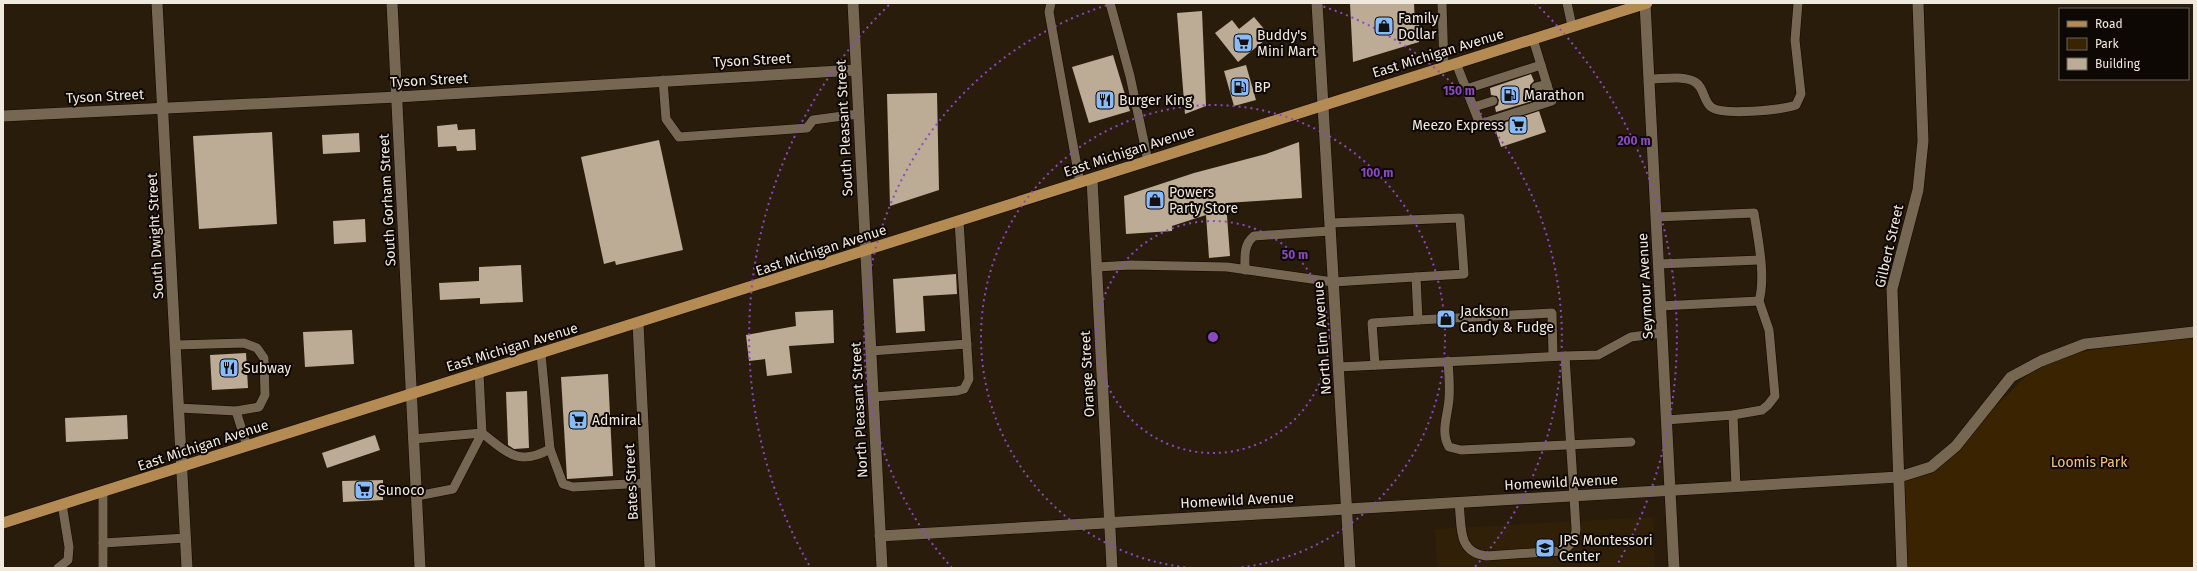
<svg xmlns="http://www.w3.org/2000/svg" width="2197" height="571" viewBox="0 0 2197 571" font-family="'Fira Sans',sans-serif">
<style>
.built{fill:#302007}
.green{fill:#392300}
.building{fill:#bcac96}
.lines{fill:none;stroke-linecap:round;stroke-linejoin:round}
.service-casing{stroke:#110600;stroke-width:10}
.minor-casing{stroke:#110600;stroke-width:12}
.tertiary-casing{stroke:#110600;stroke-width:12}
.primary-casing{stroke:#110600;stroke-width:12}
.service{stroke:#766753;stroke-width:9}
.minor{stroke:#766753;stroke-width:11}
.tertiary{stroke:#766753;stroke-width:11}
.primary{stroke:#b48c53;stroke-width:11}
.ring{fill:none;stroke:#8d48c4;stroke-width:2;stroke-dasharray:2 4}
.labels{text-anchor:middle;stroke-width:4;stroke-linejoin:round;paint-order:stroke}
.poi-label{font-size:14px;fill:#f2e9de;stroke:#0d0803;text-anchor:start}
.street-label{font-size:14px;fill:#f2e9de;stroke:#0d0803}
.park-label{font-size:14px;fill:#fdc26e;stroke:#0d0803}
.centre{fill:#8d48c4;stroke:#0d0803;stroke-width:2}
.ring-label{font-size:12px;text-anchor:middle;font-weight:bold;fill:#8d48c4;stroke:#0d0803;stroke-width:4;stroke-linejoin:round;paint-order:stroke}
</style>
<rect width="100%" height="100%" fill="#291c0a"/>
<path class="built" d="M1653,517L1655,568H1437L1435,529Z"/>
<path class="green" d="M2194,335V568H1903L1899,477L1956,446L2041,361L2139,340Z"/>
<g class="building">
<path d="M1350,3H1414L1415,25L1419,23V42L1353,62Z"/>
<path d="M1202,11L1206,106L1185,114L1177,13Z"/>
<path d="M1254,17L1270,36L1238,62L1215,33L1232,20L1239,29Z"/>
<path d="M1113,55L1130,111L1089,123L1072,67Z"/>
<path d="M1246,65L1256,100L1234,106L1224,71Z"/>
<path d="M1531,74L1534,81L1530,85V89L1534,93H1538L1539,99L1496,112L1495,107L1498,105L1499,100L1497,96L1491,95L1490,88Z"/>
<path d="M937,93L939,190L890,206L887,94Z"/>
<path d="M1539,111L1546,132L1501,147L1494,126Z"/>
<path d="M457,124L458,130L475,129L476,150L457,151L456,146L438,147L437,126Z"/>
<path d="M272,132L277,224L199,229L193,136Z"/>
<path d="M359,133L360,152L323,154L322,135Z"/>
<path d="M659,140L683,250L616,265L615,261L604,264L581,157Z"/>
<path d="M1299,142L1302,198L1226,203L1230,256L1209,258L1206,215L1172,226V231L1126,234L1124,196L1194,173L1266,154Z"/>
<path d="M365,219L366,242L334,244L333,221Z"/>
<path d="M521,265L523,302L480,304V298L440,300L439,283L479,281V267Z"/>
<path d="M956,274L957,294L923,296L925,331L896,333L893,279Z"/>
<path d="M833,310L834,343L789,346L792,373L767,376L765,359L749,361L746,335L796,326L795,312Z"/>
<path d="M352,330L354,364L305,367L303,332Z"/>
<path d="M246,353L248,388L212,390L210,355Z"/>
<path d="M608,374L613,476L567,479L561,377Z"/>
<path d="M527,391L529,448L514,449L508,445L506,392Z"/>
<path d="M127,415L128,439L66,442L65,418Z"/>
<path d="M375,435L380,450L327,468L322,453Z"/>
<path d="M383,480V500L343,502L342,481Z"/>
</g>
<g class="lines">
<g class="service-casing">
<g id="service">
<path d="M1051,3L1049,12L1080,183"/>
<path d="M1110,3L1130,76L1148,161"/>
<path d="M1442,3L1444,67"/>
<path d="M1567,3L1572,26"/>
<path d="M1456,63L1480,124L1552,101L1533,39"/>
<path d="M1649,79C1662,79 1683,75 1695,82C1704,87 1703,100 1711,107C1723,116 1781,110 1796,105L1801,94L1795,40L1798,3"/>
<path d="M663,80L666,119L679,137L807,128L813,120L858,114"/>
<path d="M1536,87L1547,84"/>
<path d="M1466,89L1541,65"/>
<path d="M1474,107L1493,101"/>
<path d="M1656,217L1754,213C1758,239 1766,276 1759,301L1660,306"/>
<path d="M1658,264L1760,260"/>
<path d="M1097,267L1131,265L1227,267L1333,282L1464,274L1460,218L1330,223"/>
<path d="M1245,270C1245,257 1243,245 1254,236L1330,231"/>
<path d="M1418,320L1552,313L1553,356"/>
<path d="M176,345L244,343L257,348L264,358L265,395L259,407L236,411L179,408"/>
<path d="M871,351L967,344"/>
<path d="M1565,356L1598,355L1631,337L1662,333"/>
<path d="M1448,361C1449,374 1450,386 1449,399C1448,415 1440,432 1449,447L1461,450L1631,442"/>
<path d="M1375,365L1372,323L1418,320L1416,277"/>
<path d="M1338,367L1565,356L1576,529C1575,541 1572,545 1561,551L1486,556C1457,552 1462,527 1459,503"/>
<path d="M873,397L957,391L964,389L969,379L959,221"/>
<path d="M236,411L247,446"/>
<path d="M1733,415L1736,487"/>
<path d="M1666,420L1733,415L1762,410L1768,405L1775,396L1769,330L1759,301"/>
<path d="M413,439L482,433C507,452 518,467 550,449L541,354"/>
<path d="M550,449L563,484L573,487L646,483"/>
<path d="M103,492V543L186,538"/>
<path d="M417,496L453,489L482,433L479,373"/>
<path d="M103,543V568"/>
<path d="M58,568L68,560L69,547L62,504"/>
</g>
</g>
<g class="minor-casing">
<g id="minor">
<path d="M157,3L187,568"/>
<path d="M392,3L420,568"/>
<path d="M853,3L882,568"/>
<path d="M1645,3L1674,568"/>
<path d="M3,116L397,97L856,70"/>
<path d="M1092,179L1112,568"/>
<path d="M638,323L650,568"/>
<path d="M880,536L1899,477L1931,467L1956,446L2011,377L2041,361L2085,344L2194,332"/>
<path d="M1902,568L1892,289L1918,190L1923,141L1918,3"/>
</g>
</g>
<g class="tertiary-casing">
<path id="tertiary" d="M1317,3L1350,568"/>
</g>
<g class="primary-casing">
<path id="primary" d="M3,523L1647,3"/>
</g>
<use href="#service" class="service"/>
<use href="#minor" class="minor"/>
<use href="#tertiary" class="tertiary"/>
<use href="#primary" class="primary"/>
</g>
<g class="ring">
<circle cx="1213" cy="337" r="116"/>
<path d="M1191 568A232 232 0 1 1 1235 568"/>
<path d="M952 568A348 348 0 0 1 1114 3M1312 3A348 348 0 0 1 1474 568"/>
<path d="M809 565A464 464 0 0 1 891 3M1535 3A464 464 0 0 1 1617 565"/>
</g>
<defs>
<g id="shop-square" transform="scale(1)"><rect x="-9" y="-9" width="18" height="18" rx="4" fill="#88bbfc" stroke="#0d0803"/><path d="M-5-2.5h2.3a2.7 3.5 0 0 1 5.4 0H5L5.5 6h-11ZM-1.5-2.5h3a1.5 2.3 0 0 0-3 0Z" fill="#111"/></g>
<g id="supermarket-square" transform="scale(1)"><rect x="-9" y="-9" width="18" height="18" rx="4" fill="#88bbfc" stroke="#0d0803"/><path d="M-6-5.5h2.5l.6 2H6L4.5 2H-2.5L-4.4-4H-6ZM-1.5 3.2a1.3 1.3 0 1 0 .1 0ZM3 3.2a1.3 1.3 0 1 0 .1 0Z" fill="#111"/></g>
<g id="fuel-square" transform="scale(1)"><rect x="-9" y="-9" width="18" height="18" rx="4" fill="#88bbfc" stroke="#0d0803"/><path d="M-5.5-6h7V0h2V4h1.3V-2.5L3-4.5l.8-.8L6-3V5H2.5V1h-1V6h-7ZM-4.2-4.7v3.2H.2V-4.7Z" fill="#111"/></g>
<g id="restaurant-square" transform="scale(1)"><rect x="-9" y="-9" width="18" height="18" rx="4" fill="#88bbfc" stroke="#0d0803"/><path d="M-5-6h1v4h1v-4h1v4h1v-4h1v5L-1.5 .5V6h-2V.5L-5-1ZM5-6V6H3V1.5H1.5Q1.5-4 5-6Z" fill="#111"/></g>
<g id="school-square" transform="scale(1)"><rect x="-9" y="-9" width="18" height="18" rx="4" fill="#88bbfc" stroke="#0d0803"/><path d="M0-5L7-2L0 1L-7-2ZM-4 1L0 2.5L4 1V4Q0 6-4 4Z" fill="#111"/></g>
</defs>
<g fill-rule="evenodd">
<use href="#shop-square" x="1384" y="26"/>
<use href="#supermarket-square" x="1243" y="43"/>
<use href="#fuel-square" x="1240" y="87"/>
<use href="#fuel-square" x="1510" y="95"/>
<use href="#restaurant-square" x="1105" y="100"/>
<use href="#supermarket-square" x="1518" y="125"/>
<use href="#shop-square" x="1155" y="200"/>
<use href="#shop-square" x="1446" y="319"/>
<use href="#restaurant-square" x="229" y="368"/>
<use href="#supermarket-square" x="578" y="420"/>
<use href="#supermarket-square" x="364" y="490"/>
<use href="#school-square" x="1545" y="548"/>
</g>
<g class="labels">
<g class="poi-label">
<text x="1398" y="23">Family<tspan x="1398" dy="16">Dollar</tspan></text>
<text x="1257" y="40">Buddy's<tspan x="1257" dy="16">Mini Mart</tspan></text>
<text x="1254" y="92">BP</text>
<text x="1524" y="100">Marathon</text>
<text x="1119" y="105">Burger King</text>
<text x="1504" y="130" text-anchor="end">Meezo Express</text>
<text x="1169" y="197">Powers<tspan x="1169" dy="16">Party Store</tspan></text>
<text x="1460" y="316">Jackson<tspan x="1460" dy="16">Candy &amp; Fudge</tspan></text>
<text x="243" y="373">Subway</text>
<text x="592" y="425">Admiral</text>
<text x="378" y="495">Sunoco</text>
<text x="1559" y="545">JPS Montessori<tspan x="1559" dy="16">Center</tspan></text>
</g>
<g class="street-label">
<text transform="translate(1438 53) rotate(-17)" y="5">East Michigan Avenue</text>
<text transform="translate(752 60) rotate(-3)" y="5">Tyson Street</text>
<text transform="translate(429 80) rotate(-3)" y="5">Tyson Street</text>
<text transform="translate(105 96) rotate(-3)" y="5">Tyson Street</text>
<text transform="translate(844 128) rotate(-93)" y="5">South Pleasant Street</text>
<text transform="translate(1129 151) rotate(-18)" y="5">East Michigan Avenue</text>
<text transform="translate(387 200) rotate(-93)" y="5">South Gorham Street</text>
<text transform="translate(155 236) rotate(-93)" y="5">South Dwight Street</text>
<text transform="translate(1889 246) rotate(-77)" y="5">Gilbert Street</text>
<text transform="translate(821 250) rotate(-18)" y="5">East Michigan Avenue</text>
<text transform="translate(1645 286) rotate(-93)" y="5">Seymour Avenue</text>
<text transform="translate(1322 338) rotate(-94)" y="5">North Elm Avenue</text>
<text transform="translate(512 347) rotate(-17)" y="5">East Michigan Avenue</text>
<text transform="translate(1087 374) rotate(-93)" y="5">Orange Street</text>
<text transform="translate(859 410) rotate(-93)" y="5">North Pleasant Street</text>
<text transform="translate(203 445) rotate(-18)" y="5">East Michigan Avenue</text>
<text transform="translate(631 482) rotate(-93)" y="5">Bates Street</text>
<text transform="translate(1561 482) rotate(-3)" y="5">Homewild Avenue</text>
<text transform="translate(1237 500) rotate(-3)" y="5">Homewild Avenue</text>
</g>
<g class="park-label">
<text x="2089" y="467">Loomis Park</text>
</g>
</g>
<circle cx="1213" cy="337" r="6" class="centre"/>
<g class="ring-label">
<text x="1459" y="95">150 m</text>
<text x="1634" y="145">200 m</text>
<text x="1377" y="177">100 m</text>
<text x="1295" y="259">50 m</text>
</g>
<rect width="2197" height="571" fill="none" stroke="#f2e9de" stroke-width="8"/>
<rect x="2059" y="8" width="130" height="72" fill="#0d0803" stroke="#69625b"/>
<rect x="2067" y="21" width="20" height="6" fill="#b48c53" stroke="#69625b"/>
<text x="2095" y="28" font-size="12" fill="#f2e9de">Road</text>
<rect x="2067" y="38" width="20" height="12" fill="#392300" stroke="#69625b"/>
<text x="2095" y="48" font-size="12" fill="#f2e9de">Park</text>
<rect x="2067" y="58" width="20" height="12" fill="#bcac96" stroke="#69625b"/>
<text x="2095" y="68" font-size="12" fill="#f2e9de">Building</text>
</svg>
